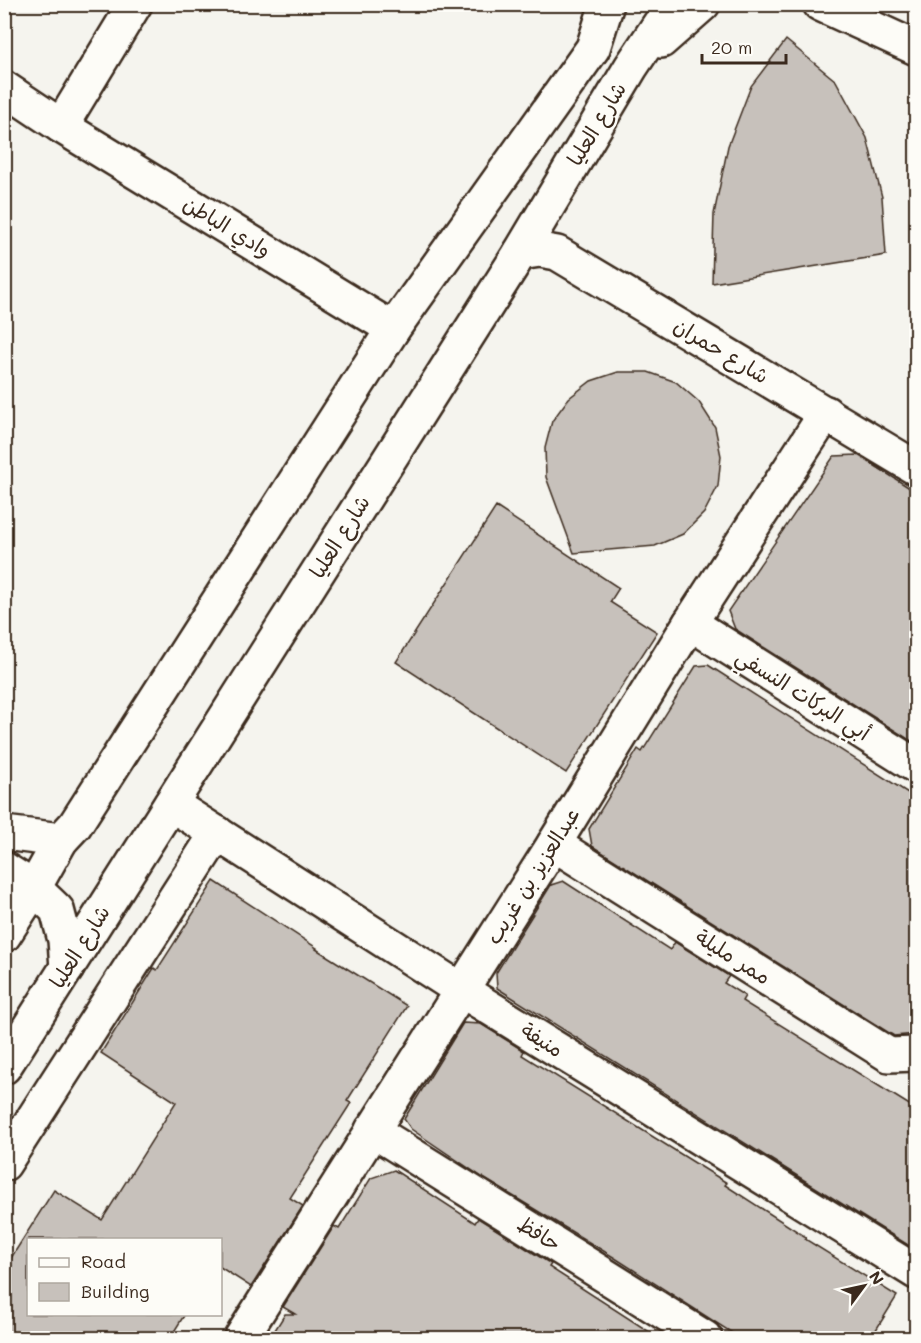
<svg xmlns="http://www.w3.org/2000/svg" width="921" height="1343" viewBox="0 0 921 1343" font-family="Mali,'Playpen Sans Arabic',sans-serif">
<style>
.building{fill:#c7c1bb;stroke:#3b2a1e;stroke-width:1.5}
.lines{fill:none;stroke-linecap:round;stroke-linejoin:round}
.minor-casing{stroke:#3b2a1e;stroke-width:38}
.major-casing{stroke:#3b2a1e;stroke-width:38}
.minor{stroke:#fdfcf7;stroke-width:33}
.major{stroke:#fdfcf7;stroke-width:33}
.labels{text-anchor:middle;stroke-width:5;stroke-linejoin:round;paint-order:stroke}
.street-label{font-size:21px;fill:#3b2a1e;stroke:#fdfcf7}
</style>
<rect width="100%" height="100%" fill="#f5f4ee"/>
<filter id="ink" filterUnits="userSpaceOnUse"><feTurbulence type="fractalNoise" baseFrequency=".0167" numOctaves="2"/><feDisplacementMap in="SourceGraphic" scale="12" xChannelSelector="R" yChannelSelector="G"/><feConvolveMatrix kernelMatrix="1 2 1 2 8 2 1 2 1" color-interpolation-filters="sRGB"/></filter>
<g filter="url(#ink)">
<g class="building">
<path d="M786,40L836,81L867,138L882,197L886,255L712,283L714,214L728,146L751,86Z"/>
<path d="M618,372H648L676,382L699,402L715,427L721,456L718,486L704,513L683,534L655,546L574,553L546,477L545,448L552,421L569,398L591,381Z"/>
<path d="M858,455L916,492V744L735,629L728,611L834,456Z"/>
<path d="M496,507L619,588L610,602L657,632L566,773L396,662Z"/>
<path d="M708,665L916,798V1034L894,1036L592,846L589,829L638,749L642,752L696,666Z"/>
<path d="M214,881L317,948L316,949L407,1006L347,1101L351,1103L290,1198L303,1206L251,1287L220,1267V1239H28V1314H185L170,1338H4V1269L54,1190L102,1220L176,1102L101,1053L154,968L157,970Z"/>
<path d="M563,881L670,950L675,942L729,976L724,983L745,996L742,1001L916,1109V1250L497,988L496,973L551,885Z"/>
<path d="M463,1023L481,1024L524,1051L522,1055L727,1183L725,1185L806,1237L805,1239L897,1296L871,1338H740L615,1258L485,1179L411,1129L404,1119Z"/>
<path d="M394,1170L475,1223L478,1218L551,1264L549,1267L659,1338H270L285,1314H295L283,1307L334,1226L339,1229L371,1178Z"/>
</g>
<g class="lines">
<g class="minor-casing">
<g id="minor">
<path d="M4,88L61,126L393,329"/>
<path d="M61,126L135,4"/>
<path d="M520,253L540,250L557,253L916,468"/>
<path d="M690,623L916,766"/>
<path d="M171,804L461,990L916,1272"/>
<path d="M4,833L61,840"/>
<path d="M554,844L889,1055L916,1054"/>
<path d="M4,869L34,888"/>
<path d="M372,1130L705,1338"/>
<path d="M4,1164L217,833"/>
<path d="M241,1338L554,844L690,623L826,413"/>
</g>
</g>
<g class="major-casing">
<g id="major">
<path d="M820,4L916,48"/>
<path d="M661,41L703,4"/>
<path d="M34,888L57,910L65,940L67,968"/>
<path d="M4,935L34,888L61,840L75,825L393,329L593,48L607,4"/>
<path d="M4,1067L520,253L631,67L673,4"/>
</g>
</g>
<use href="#minor" class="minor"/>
<use href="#major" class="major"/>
</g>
</g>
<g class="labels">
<g class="street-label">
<text transform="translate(597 124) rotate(-59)" y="7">شارع العليا</text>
<text transform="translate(227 227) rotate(31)" y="7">وادي الباطن</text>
<text transform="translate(721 351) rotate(31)" y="7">شارع حمران</text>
<text transform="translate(340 537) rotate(-58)" y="7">شارع العليا</text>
<text transform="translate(803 695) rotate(32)" y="7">أبي البركات النسفي</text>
<text transform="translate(533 876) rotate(-58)" y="7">عبدالعزيز بن غريب</text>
<text transform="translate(80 947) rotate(-58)" y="7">شارع العليا</text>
<text transform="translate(733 957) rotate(32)" y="7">ممر مليلة</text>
<text transform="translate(542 1040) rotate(32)" y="7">منيفة</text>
<text transform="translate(539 1234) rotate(32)" y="7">حافظ</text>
</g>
</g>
<rect width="921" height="1343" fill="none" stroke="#fdfcf7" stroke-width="24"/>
<rect x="12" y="12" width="897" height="1319" fill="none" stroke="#3b2a1e" stroke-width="2" filter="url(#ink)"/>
<rect x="27" y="1238" width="195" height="78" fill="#fdfcf7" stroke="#afa8a0" stroke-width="1.5"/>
<rect x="39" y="1258" width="30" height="9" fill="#fdfcf7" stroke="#afa8a0" stroke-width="1.5"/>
<text x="81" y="1268" font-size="18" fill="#3b2a1e">Road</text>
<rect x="39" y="1283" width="30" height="18" fill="#c7c1bb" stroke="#afa8a0" stroke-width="1.5"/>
<text x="81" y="1298" font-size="18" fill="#3b2a1e">Building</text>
<g transform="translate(864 1286) rotate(57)" stroke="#fdfcf7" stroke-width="4.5" paint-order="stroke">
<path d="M0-4.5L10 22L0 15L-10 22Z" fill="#3b2a1e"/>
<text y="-9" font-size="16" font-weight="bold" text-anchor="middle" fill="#3b2a1e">N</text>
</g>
<path d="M702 54v9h84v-9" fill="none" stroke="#3b2a1e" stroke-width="3"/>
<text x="711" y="54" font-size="18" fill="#3b2a1e" stroke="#fdfcf7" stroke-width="4.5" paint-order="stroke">20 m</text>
</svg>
